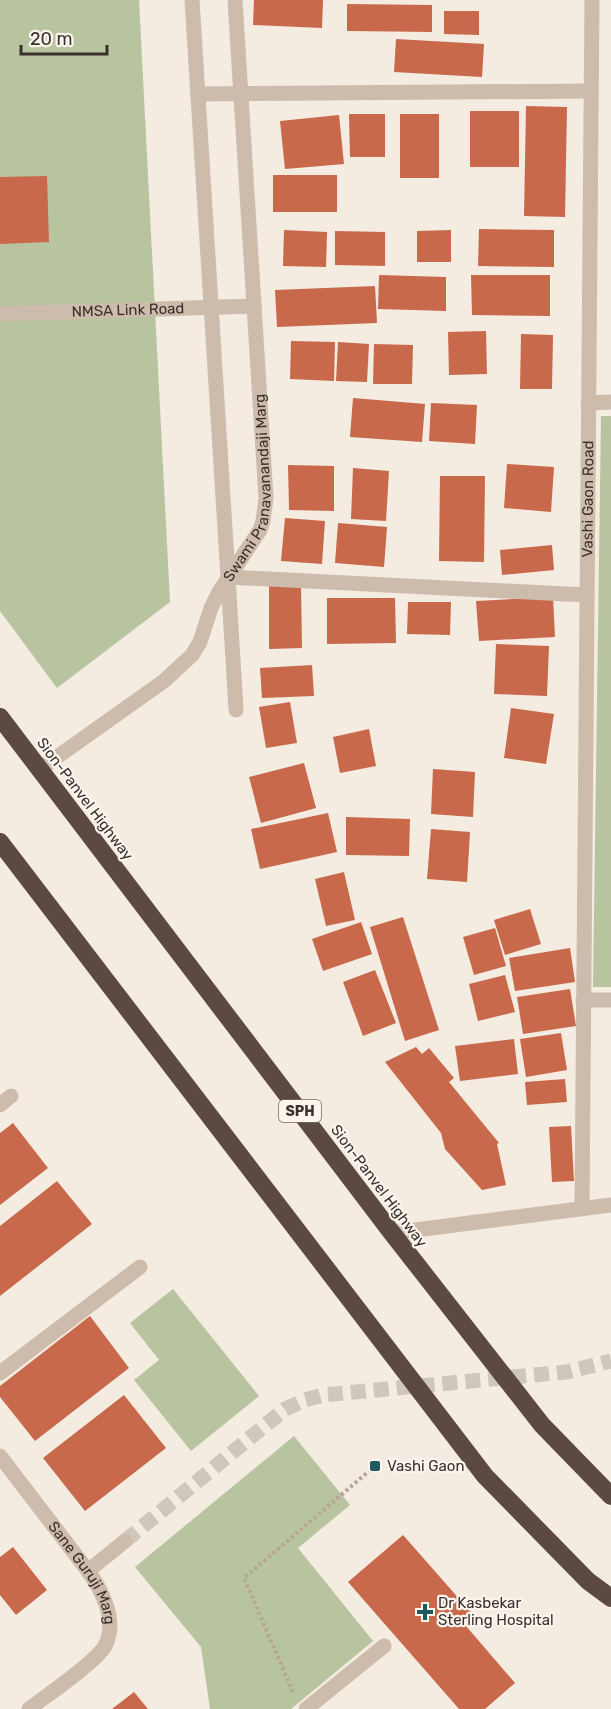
<svg xmlns="http://www.w3.org/2000/svg" width="611" height="1709" viewBox="0 0 611 1709" font-family="Rubik,sans-serif">
<style>
.green{fill:#b8c4a0}
.building{fill:#c8694b}
.lines{fill:none;stroke-linecap:round;stroke-linejoin:round}
.minor-tunnel{stroke:#cfc6bd;stroke-width:15;stroke-dasharray:15 8;stroke-linecap:butt}
.path{stroke:#b9a596;stroke-width:4;stroke-dasharray:3 3;stroke-linecap:butt}
.service{stroke:#cdbbac;stroke-width:15}
.minor{stroke:#cdbbac;stroke-width:15}
.tertiary{stroke:#cdbbac;stroke-width:15}
.motorway{stroke:#5c4a42;stroke-width:18}
.poi-dot{fill:#1f5a5e;stroke:#fbf5ee;stroke-width:2}
.labels{text-anchor:middle;stroke-width:4.5;stroke-linejoin:round;paint-order:stroke}
.shield{fill:#fbf5ee;stroke:#756b66;stroke-width:1.5}
.shield-label{font-size:14px;font-weight:bold;fill:#3b302b}
.street-label{font-size:15px;fill:#3b302b;stroke:#fbf5ee}
.poi-label{font-size:15px;fill:#3b302b;stroke:#fbf5ee;text-anchor:start}
</style>
<rect width="100%" height="100%" fill="#f4ebe1"/>
<g class="green">
<path d="M0,0H139L170,602L57,688L0,611Z"/>
<path d="M601,416H611V987H593Z"/>
<path d="M173,1289L259,1396L191,1451L134,1380L159,1360L130,1323Z"/>
<path d="M294,1436L350,1505L298,1548L373,1641L291,1709H210L201,1647L135,1567Z"/>
</g>
<g class="building">
<path d="M254,0H323L322,28L253,25Z"/>
<path d="M347,4L432,5V32L347,31Z"/>
<path d="M444,11H479V35L444,34Z"/>
<path d="M396,39L484,44L482,77L394,72Z"/>
<path d="M526,106L567,107L565,217L524,216Z"/>
<rect x="470" y="111" width="49" height="56"/>
<path d="M349,114H385V157H350Z"/>
<rect x="400" y="114" width="39" height="64"/>
<path d="M339,115L344,164L285,169L280,121Z"/>
<rect x="273" y="175" width="64" height="37"/>
<path d="M47,176L49,242L0,244V177Z"/>
<path d="M479,229L554,230V267L478,266Z"/>
<path d="M284,230L327,232L326,267L283,266Z"/>
<path d="M451,230V262H417V231Z"/>
<path d="M335,231L385,232V266L335,265Z"/>
<path d="M379,275L446,277V311L378,309Z"/>
<path d="M471,275H550V316L472,315Z"/>
<path d="M375,286L377,323L277,327L275,290Z"/>
<path d="M486,331L487,374L449,375L448,332Z"/>
<path d="M521,334L553,335L552,389H520Z"/>
<path d="M291,341L335,342L334,381L290,379Z"/>
<path d="M338,342L369,344L367,382L336,381Z"/>
<path d="M374,344L413,345L412,384H373Z"/>
<path d="M353,398L425,404L422,442L350,437Z"/>
<path d="M431,403L477,405L475,444L429,441Z"/>
<path d="M507,464L554,467L551,512L504,508Z"/>
<path d="M288,465L334,466V511L289,510Z"/>
<path d="M353,468L389,471L386,521L351,519Z"/>
<path d="M440,476H485L484,562L439,561Z"/>
<path d="M285,518L325,521L322,564L281,561Z"/>
<path d="M338,523L387,527L384,567L335,563Z"/>
<path d="M552,545L554,570L502,575L500,550Z"/>
<path d="M269,585H301L302,648L269,649Z"/>
<path d="M553,597L555,637L479,641L476,601Z"/>
<path d="M327,598H395L396,643L327,644Z"/>
<path d="M408,602H451L450,635L407,634Z"/>
<path d="M496,644L549,646L547,696L494,694Z"/>
<path d="M312,665L314,696L262,698L260,668Z"/>
<path d="M290,702L297,743L266,748L259,707Z"/>
<path d="M511,708L554,714L546,764L504,758Z"/>
<path d="M369,729L376,766L340,773L333,737Z"/>
<path d="M304,763L316,808L261,823L249,777Z"/>
<path d="M433,769L475,772L473,817L431,814Z"/>
<path d="M328,813L337,852L260,869L251,829Z"/>
<path d="M346,817L410,819L409,856L346,855Z"/>
<path d="M431,829L470,832L467,882L427,879Z"/>
<path d="M344,872L355,920L326,926L315,879Z"/>
<path d="M530,909L541,944L505,955L494,920Z"/>
<path d="M403,917L439,1030L405,1041L370,927Z"/>
<path d="M361,922L372,954L323,971L312,939Z"/>
<path d="M495,928L506,966L474,975L463,937Z"/>
<path d="M570,948L575,982L515,991L509,958Z"/>
<path d="M375,970L396,1023L363,1036L343,982Z"/>
<path d="M505,975L515,1012L478,1021L469,984Z"/>
<path d="M570,989L576,1026L523,1034L517,997Z"/>
<path d="M561,1033L567,1070L526,1077L520,1039Z"/>
<path d="M514,1039L518,1074L460,1081L455,1046Z"/>
<path d="M416,1047L422,1054L429,1048L454,1078L449,1082L499,1143L497,1144L506,1185L482,1190L445,1149L441,1133L385,1062Z"/>
<path d="M565,1079L567,1102L527,1105L525,1082Z"/>
<path d="M13,1123L48,1168L0,1205V1133Z"/>
<path d="M571,1126L574,1181L552,1182L549,1127Z"/>
<path d="M57,1181L92,1224L0,1296V1226Z"/>
<path d="M90,1316L129,1368L35,1441L0,1397V1386Z"/>
<path d="M124,1395L166,1448L85,1511L43,1458Z"/>
<path d="M403,1535L476,1618L466,1626L515,1683L485,1709H459L348,1582Z"/>
<path d="M13,1547L47,1590L16,1615L0,1595V1557Z"/>
<path d="M134,1692L148,1709H112Z"/>
</g>
<g class="lines">
<path class="minor-tunnel" d="M125,1541L285,1409L305,1400L323,1395L566,1372L611,1361"/>
<path class="path" d="M293,1692L244,1578L375,1466"/>
<path class="service" d="M306,1709L384,1646"/>
<g class="minor">
<path d="M198,94L591,91"/>
<path d="M588,403L611,402"/>
<path d="M236,710L228,577L586,595"/>
<path d="M583,1000H611"/>
<path d="M0,1105L11,1096"/>
<path id="s1" d="M582,1209L592,0"/>
<path d="M392,1233L611,1205"/>
<path d="M0,1373L140,1267"/>
<path d="M88,1571L125,1541"/>
</g>
<g class="tertiary">
<path d="M192,0L228,577"/>
<path id="s2" d="M0,314L254,306"/>
<path id="s3" d="M40,769L164,681L192,655L200,642L211,608L219,592L260,530L263,521L266,498L235,0"/>
<path id="s4" d="M0,1456L88,1571C102,1590 118,1621 105,1646C95,1663 47,1695 29,1709"/>
</g>
<g class="motorway">
<path d="M0,717L392,1233L542,1425L611,1496"/>
<path d="M0,842L485,1476L588,1581L611,1598"/>
</g>
</g>
<g class="poi-dot">
<rect x="369" y="1460" width="12" height="12" rx="3"/>
<path d="M422 1603h6v6h6v6h-6v6h-6v-6h-6v-6h6z"/>
</g>
<g class="labels">
<rect class="shield" x="279" y="1100" width="42" height="22" rx="4.5"/>
<g class="shield-label">
<text x="300" y="1116">SPH</text>
</g>
<g class="street-label">
<text dy="5" stroke="none"><textPath href="#s2" startOffset="128">NMSA Link Road</textPath></text>
<text dy="5" stroke="none"><textPath href="#s3" startOffset="372">Swami Pranavanandaji Marg</textPath></text>
<text dy="5" stroke="none"><textPath href="#s1" startOffset="710">Vashi Gaon Road</textPath></text>
<text transform="translate(85 799) rotate(53)" y="5">Sion-Panvel Highway</text>
<text transform="translate(379 1186) rotate(53)" y="5">Sion-Panvel Highway</text>
<text dy="5" stroke="none"><textPath href="#s4" startOffset="144">Sane Guruji Marg</textPath></text>
</g>
<g class="poi-label">
<text x="387" y="1471">Vashi Gaon</text>
<text x="438" y="1608">Dr Kasbekar<tspan x="438" dy="17">Sterling Hospital</tspan></text>
</g>
</g>
<path d="M21 45v9h86v-9" fill="none" stroke="#3b302b" stroke-width="3"/>
<text x="30" y="45" font-size="18" fill="#3b302b" stroke="#fbf5ee" stroke-width="4.5" paint-order="stroke">20 m</text>
</svg>
